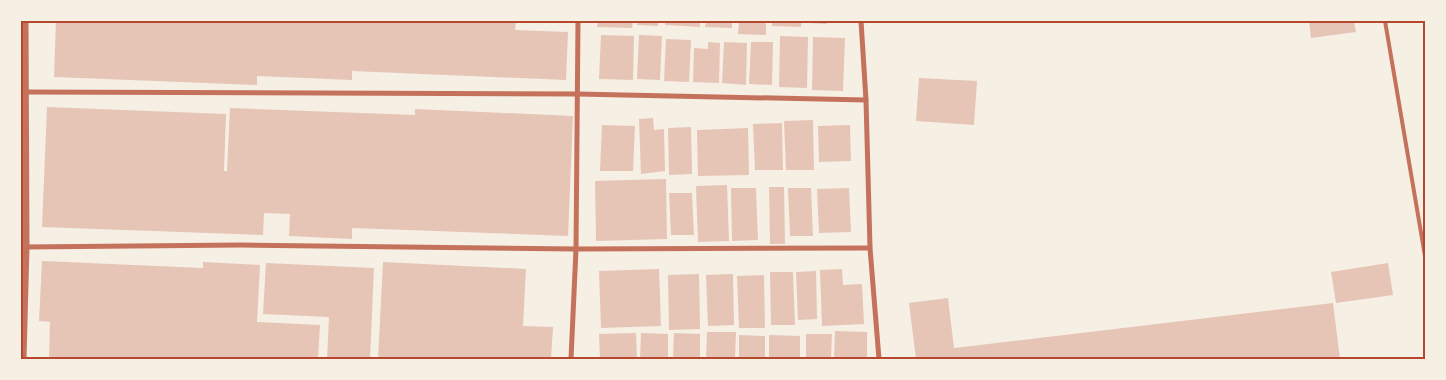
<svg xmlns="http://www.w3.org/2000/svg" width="1446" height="380" viewBox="0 0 1446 380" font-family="Montserrat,sans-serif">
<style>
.building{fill:#e6c5b7}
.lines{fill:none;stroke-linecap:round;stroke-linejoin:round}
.service{stroke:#c5725c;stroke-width:4}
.minor{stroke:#c5725c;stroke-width:5}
.tertiary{stroke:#c5725c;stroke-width:9}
.neatline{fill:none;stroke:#b5482f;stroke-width:2}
</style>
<rect width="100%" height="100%" fill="#f6efe4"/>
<g class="building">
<path d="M56,21H516L515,30L568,32L566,80L352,71V80L257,76V85L54,77Z"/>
<path d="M598,21H633L632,28L597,27Z"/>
<path d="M638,21H658V26L637,25Z"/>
<path d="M665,21H700V27L665,25Z"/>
<path d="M706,21H732V28L705,27Z"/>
<path d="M739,21H766V35L738,34Z"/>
<path d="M772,21H801V27L772,26Z"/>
<path d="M809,21H827V24L809,23Z"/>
<path d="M1309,21H1354L1356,32L1311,38Z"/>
<path d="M601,35L634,36L633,80L599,79Z"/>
<path d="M639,35L662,36L660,80L637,79Z"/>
<path d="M780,36L808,37L807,88L779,87Z"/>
<path d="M813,37L845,38L843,91L812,90Z"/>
<path d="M666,39L691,40L689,82L664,81Z"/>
<path d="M708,42L720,43L719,83L693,82L694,48L708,49Z"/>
<path d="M724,42L747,43L746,85L722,83Z"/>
<path d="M751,42H773L772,85L749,84Z"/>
<path d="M919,78L977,81L974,125L916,121Z"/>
<path d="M47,107L226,114L224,171H227L230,108L415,115V109L573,116L568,236L352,228V239L289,236L290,214L264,213L263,235L42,227Z"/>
<path d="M653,118L654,130L664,129L665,171L641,174L639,119Z"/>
<path d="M813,120L814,170H786L784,121Z"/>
<path d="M782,123L783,170H755L753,124Z"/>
<path d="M602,125L635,126L633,171H600Z"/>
<path d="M850,125L851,161L819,162L818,126Z"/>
<path d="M691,127L692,174L669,175L668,128Z"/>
<path d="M748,128L749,175L698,176L697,130Z"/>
<path d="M666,179L667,239L596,241L595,181Z"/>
<path d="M727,185L729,241L698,242L696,186Z"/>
<path d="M769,187H784L785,244H770Z"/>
<path d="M731,188H756L758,240L732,241Z"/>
<path d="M788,188H811L813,236H790Z"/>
<path d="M849,188L851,232L819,233L817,189Z"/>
<path d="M669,193H692L694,235H671Z"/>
<path d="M42,261L203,268V262L260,265L257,322L320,325L318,359H49L50,322L39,321Z"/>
<path d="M383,262L526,269L523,326L553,327L551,359H378Z"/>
<path d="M266,263L374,268L370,359H327L329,317L263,314Z"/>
<path d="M1388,263L1393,295L1336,303L1331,272Z"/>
<path d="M659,269L661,326L601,328L599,271Z"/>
<path d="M842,269L843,285L862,284L864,324L822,326L820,270Z"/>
<path d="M816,271L817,319L798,320L796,272Z"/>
<path d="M770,272H793L795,325H771Z"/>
<path d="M699,274L700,329L669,330L668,275Z"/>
<path d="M733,274L734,325L708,326L706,275Z"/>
<path d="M764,275L765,328H739L737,276Z"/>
<path d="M948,298L954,348L1333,303L1340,359H916L909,303Z"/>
<path d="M835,331L867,332V359H834Z"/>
<path d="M707,332H736L735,359H706Z"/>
<path d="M636,333L637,359H600L599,334Z"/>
<path d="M641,333L668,334V359H640Z"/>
<path d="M674,333L700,334V359H673Z"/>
<path d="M806,334H832L831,359H806Z"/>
<path d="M739,335L765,336V359H739Z"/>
<path d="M769,335L800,336V359H769Z"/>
</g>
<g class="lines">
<path class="service" d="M1385,21L1425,256"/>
<g class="minor">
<path d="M861,21L866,100L870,248L879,359"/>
<path d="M24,92L577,94L866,100"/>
<path d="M24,247L242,245L576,249L870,248"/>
<path d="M571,359L576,249L578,21"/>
</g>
<path class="tertiary" d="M22,359L25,247L24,21"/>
</g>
<rect width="1446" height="380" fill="none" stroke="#f6efe4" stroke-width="45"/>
<rect x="22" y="22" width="1402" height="336" class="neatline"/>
</svg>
